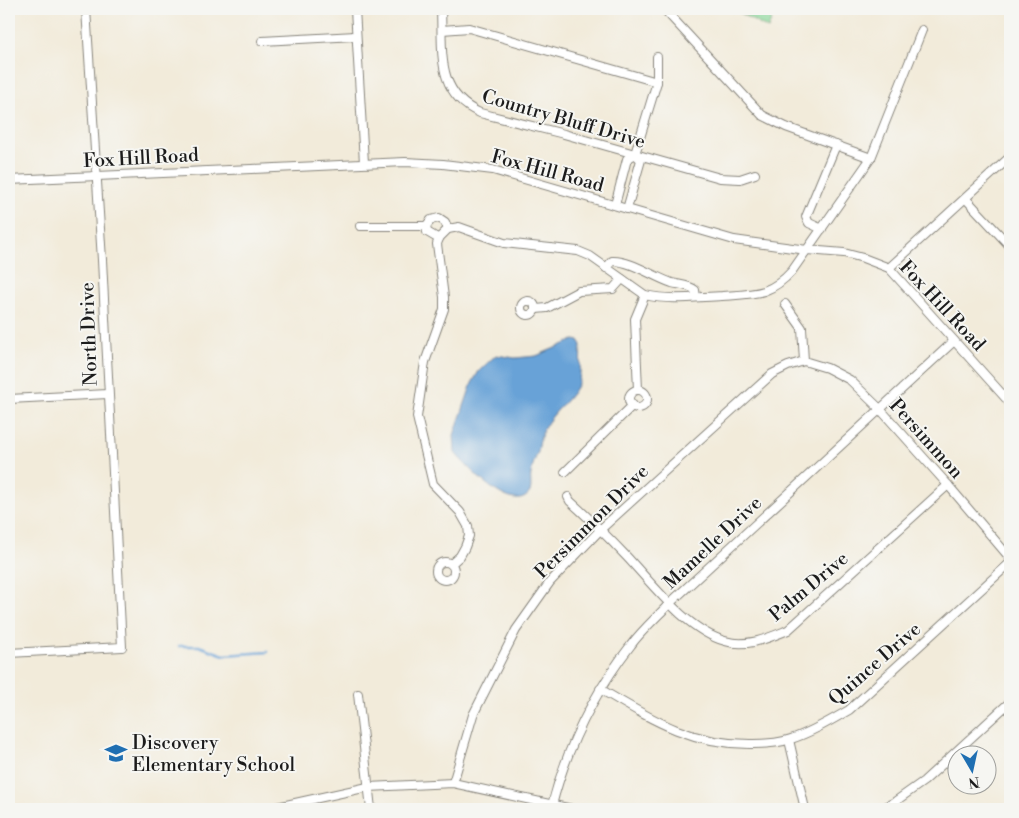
<svg xmlns="http://www.w3.org/2000/svg" width="1019" height="818" viewBox="0 0 1019 818" font-family="'Libre Bodoni',serif">
<style>
.green{fill:#85d696;stroke:#507959}
.water{fill:#67a2d7;stroke:#425f7a}
.lines{fill:none;stroke-linecap:round;stroke-linejoin:round}
.stream{stroke:#67a2d7;stroke-width:2.5}
.minor-casing{stroke:#87847b;stroke-width:10}
.minor{stroke:#fff;stroke-width:8}
.labels{text-anchor:middle;stroke-width:4;stroke-linejoin:round;paint-order:stroke}
.street-label{font-size:19px;fill:#1c1c1c;stroke:#f6f6f2}
.poi-label{font-size:19px;fill:#1c1c1c;stroke:#f6f6f2;text-anchor:start}
</style>
<rect width="100%" height="100%" fill="#f6f6f2"/>
<filter id="ink" filterUnits="userSpaceOnUse"><feTurbulence type="fractalNoise" baseFrequency=".02" numOctaves="2"/><feDisplacementMap in="SourceGraphic" scale="10" xChannelSelector="R" yChannelSelector="G"/><feConvolveMatrix kernelMatrix="1 2 1 2 8 2 1 2 1" color-interpolation-filters="sRGB"/></filter>
<filter id="wash" filterUnits="userSpaceOnUse"><feTurbulence type="fractalNoise" baseFrequency=".0096" numOctaves="4" result="noise"/><feDisplacementMap in="SourceGraphic" scale="20" xChannelSelector="R" yChannelSelector="G"/><feGaussianBlur stdDeviation="1.12" result="paint"/><feColorMatrix in="noise" values="0 0 0 0 0 0 0 0 0 0 0 0 0 0 0 0 0 1.4 0 .05"/><feComposite in="paint" operator="in"/></filter>
<g filter="url(#wash)">
<rect width="100%" height="100%" fill="#f2ebda"/>
<path class="green" d="M733,9H775L768,29Z"/>
<path class="water" d="M574,340L580,341L581,346C580,355 581,373 579,380C575,397 549,414 542,433C540,439 539,446 538,452C535,459 532,466 531,474C530,479 532,487 530,492C514,518 466,466 455,453L454,435L472,383L479,371L496,355L515,358L536,356Z"/>
<g class="lines">
<path class="stream" d="M179,646H199L224,655L268,652"/>
</g>
</g>
<g filter="url(#ink)">
<g class="lines">
<g class="minor-casing">
<g id="minor">
<path d="M355,9L364,163"/>
<path d="M441,9C443,51 435,93 480,113L564,134L720,178L740,179L755,174"/>
<path d="M664,9L762,115L786,127L871,158"/>
<path d="M442,30L469,28L657,82"/>
<path d="M262,41L356,36"/>
<path d="M635,154L657,82V57"/>
<path d="M9,180L405,162L443,164L493,170L734,240L807,250L844,253L863,258L889,268L1010,403"/>
<path d="M966,199L1010,246"/>
<path d="M615,205L627,159L635,154L641,160L627,209"/>
<path d="M360,226H426"/>
<path d="M822,229L809,223L806,217L836,145"/>
<path d="M439,239L427,232L426,226L431,220L439,218L445,222L448,229"/>
<path d="M606,268L612,261C630,260 654,277 672,283C680,285 689,285 695,290L696,297"/>
<path d="M889,268L1010,157"/>
<circle cx="528" cy="308" r="7"/>
<path d="M785,304L802,328L804,361"/>
<path d="M536,309L547,308L579,291L613,289L622,279"/>
<path d="M804,361L827,368L850,380L880,409L948,485L1010,558"/>
<path d="M638,390L635,319L645,295"/>
<circle cx="638" cy="399" r="9"/>
<path d="M9,399L108,394"/>
<path d="M565,472L633,405"/>
<path d="M568,497L570,501C590,519 609,538 627,557C654,586 687,630 725,641C747,648 768,638 788,630L948,485"/>
<circle cx="445" cy="571" r="9"/>
<path d="M451,564L460,556L465,547L469,536L468,526L460,512L433,484L417,417L425,362L444,309V297L437,244L439,238L448,229L459,227L504,243L578,251L590,256L645,295C671,301 696,297 722,296C735,295 751,295 764,291C775,287 784,280 792,271L871,158L922,30"/>
<path d="M9,653L122,647L102,260L86,9"/>
<path d="M600,689C651,719 691,745 753,744C765,744 779,743 791,739C812,732 830,721 849,710L1010,563"/>
<path d="M358,694L371,809"/>
<path d="M789,740L805,809"/>
<path d="M453,783L473,715L516,630L550,582L601,529L772,374L788,366L804,361"/>
<path d="M268,809L368,787L453,783L572,809"/>
<path d="M551,809C566,749 593,694 631,645C642,630 657,617 670,603L954,341"/>
<path d="M882,809L893,803L924,781L1010,702"/>
</g>
</g>
<use href="#minor" class="minor"/>
</g>
</g>
<defs>
<g id="school-bare" transform="scale(1.725)"><path d="M0-5L7-2L0 1L-7-2ZM-4 1L0 2.5L4 1V4Q0 6-4 4Z" fill="#1f6fb2" stroke="#f6f6f2" stroke-width="2.5" paint-order="stroke"/></g>
</defs>
<g fill-rule="evenodd">
<use href="#school-bare" x="116" y="753"/>
</g>
<g class="labels">
<g class="street-label">
<text transform="translate(564 118) rotate(16)" y="7">Country Bluff Drive</text>
<text transform="translate(141 157) rotate(-3)" y="7">Fox Hill Road</text>
<text transform="translate(548 170) rotate(15)" y="7">Fox Hill Road</text>
<text transform="translate(943 305) rotate(47)" y="7">Fox Hill Road</text>
<text transform="translate(88 334) rotate(-92)" y="7">North Drive</text>
<text transform="translate(927 438) rotate(48)" y="7">Persimmon</text>
<text transform="translate(591 521) rotate(-45)" y="7">Persimmon Drive</text>
<text transform="translate(712 542) rotate(-43)" y="7">Mamelle Drive</text>
<text transform="translate(808 586) rotate(-40)" y="7">Palm Drive</text>
<text transform="translate(874 663) rotate(-41)" y="7">Quince Drive</text>
</g>
<g class="poi-label">
<text x="132" y="749">Discovery<tspan x="132" dy="22">Elementary School</tspan></text>
</g>
</g>
<rect width="1019" height="818" fill="none" stroke="#f6f6f2" stroke-width="30"/>
<g transform="translate(972 770) rotate(171)"><circle r="24" fill="#f6f6f2" stroke="#9f9f9c"/>
<path d="M0-4L9 19L0 12L-9 19Z" fill="#1f6fb2"/>
<text y="-8" font-size="14" font-weight="bold" text-anchor="middle" fill="#1c1c1c">N</text>
</g>
</svg>
